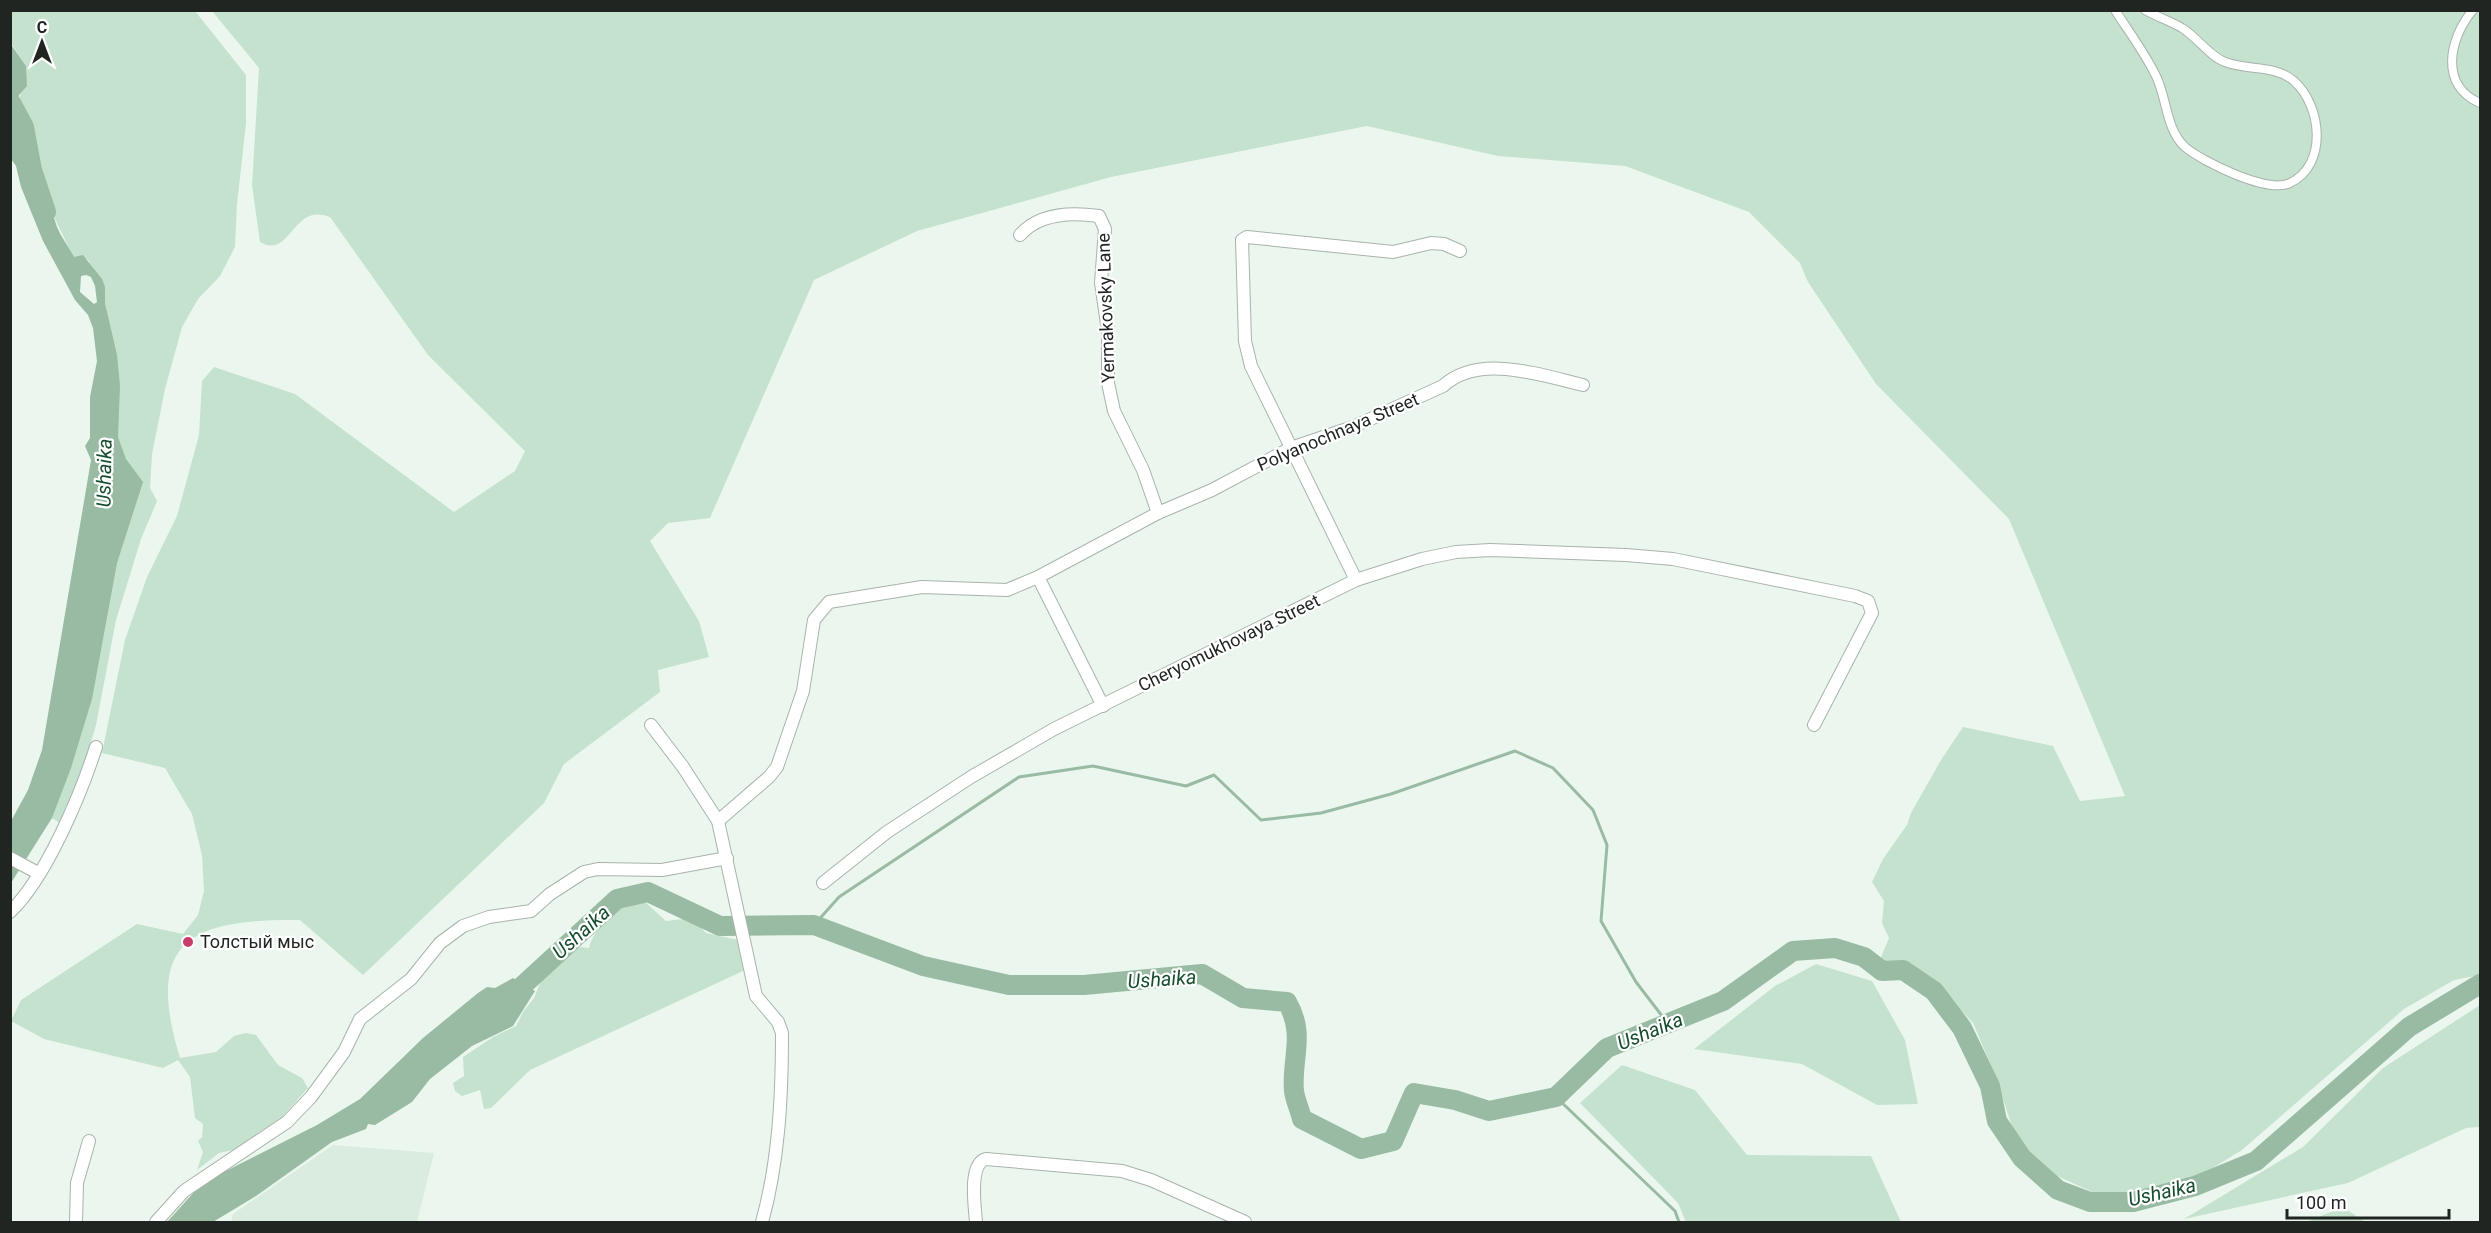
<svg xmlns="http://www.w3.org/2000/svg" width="2491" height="1233" viewBox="0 0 2491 1233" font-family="Roboto,sans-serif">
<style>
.built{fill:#d9ecdf}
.green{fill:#c5e2ce}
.water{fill:#99baa3;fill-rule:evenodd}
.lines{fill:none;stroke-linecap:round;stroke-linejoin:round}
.stream{stroke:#99baa3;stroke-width:3}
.river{stroke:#99baa3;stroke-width:20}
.pedestrian-casing{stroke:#a8b3ab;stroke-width:10}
.minor-casing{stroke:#a8b3ab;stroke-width:14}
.pedestrian{stroke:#fff;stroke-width:8}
.minor{stroke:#fff;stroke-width:12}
.poi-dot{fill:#c93c6a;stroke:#fff;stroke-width:2}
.labels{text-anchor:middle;stroke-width:4.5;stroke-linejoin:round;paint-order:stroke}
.street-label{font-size:18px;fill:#212522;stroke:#fff}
.poi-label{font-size:18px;fill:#212522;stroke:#fff;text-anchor:start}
.water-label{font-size:20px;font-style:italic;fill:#174e2f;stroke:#fff}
</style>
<rect width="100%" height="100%" fill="#ebf7ee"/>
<path class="built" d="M333,1145L434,1153L417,1222H231L233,1214Z"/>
<g class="green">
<path d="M10,11H195L246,75V123L237,204L235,247L220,276L198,299L182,327L165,389L152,454L150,488L157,501L141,539L116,620L96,725L85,762L60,823L48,816L121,461L117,437L116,356L105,303V287L88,260L80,256L74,258L41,190L35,185L36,179L15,122L26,66L11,43Z"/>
<path d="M212,11H2480V975L2454,980L2404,1009L2242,1150L2193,1180L2147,1191L2099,1195L2055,1175L2034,1161L2015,1136L1996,1077L1973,1023L1938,986L1910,963L1886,966L1881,957L1889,938L1882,923L1884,901L1872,882L1883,859L1907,825L1911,813L1941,760L1963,727L2053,746L2080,801L2125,796L2009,519L1876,384L1808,282L1800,263L1749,212L1625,166L1498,156L1367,126L1111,177L917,231L814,280L710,518L668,523L650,541L699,621L709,657L658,670L660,692L564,764L544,803L363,975L300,920C190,919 144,940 180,1058L216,1052L234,1036L246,1033L256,1035L278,1065L302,1078L308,1088L282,1117L233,1150L219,1153L197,1170L203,1152L198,1141L202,1137L203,1124L195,1118L190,1077L178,1060L163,1068L44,1039L11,1021L21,1000L137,924L183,934L198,915L204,891L202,855L192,814L165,768L102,753L125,640L147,577L177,516L199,435L202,381L214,367L295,394L454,512L515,471L525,451L428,355L330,217C292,202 291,260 260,242L252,185L259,68Z"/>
<path d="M634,900L644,901L666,921L684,919L695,921L706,933L738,940L743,971L530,1070L491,1108L484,1109L480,1090L462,1096L455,1091L453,1083L464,1076L463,1057L493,1037L516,1026L523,1012L534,998L543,976L572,951L580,947L589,948C594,928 615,907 634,900Z"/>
<path d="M1816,964L1872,981L1905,1040L1918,1104L1877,1105L1802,1064L1694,1049L1775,986Z"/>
<path d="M2480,1005V1127L2466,1128L2348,1183L2184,1219L2303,1147L2383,1068Z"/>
<path d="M1622,1065L1695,1090L1747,1155L1871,1156L1901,1222H1686L1678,1203L1580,1103Z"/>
<path d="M2343,1207L2365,1222H2306Z"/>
</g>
<g class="water">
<path d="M10,43L26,66L27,86L19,95L15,122L36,179L35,185C48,195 52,212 57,227C61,237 69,247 74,257L83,255L102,279L105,287V303L117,355L120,386L118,437L126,459L143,482L117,563L92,699L71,768L52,818L11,883V821L28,790L42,750L91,460L85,446L90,438V397L97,361L93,328L88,315L75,300L43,241L21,187L16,166L11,159ZM86,275L91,277L95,286L97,302L94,304L80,292L81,276Z"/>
<path d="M513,978L535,991L513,1026L472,1046L430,1079L412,1102L375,1125L368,1124L366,1129L332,1142L256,1196L213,1222H167L195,1191L218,1175L317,1125L360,1099L423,1038L478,993L487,987L495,988Z"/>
</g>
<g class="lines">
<g class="stream">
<path d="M814,925L839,897L1019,777L1093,766L1186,786L1214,775L1261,820L1321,813L1391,794L1515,751L1553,768L1593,810L1607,845L1601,921L1636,982L1669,1025"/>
<path d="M1556,1097L1675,1211L1679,1222"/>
</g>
<g class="river">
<path d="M10,101L24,127L32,170L46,212"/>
<path d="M506,1001L617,899L648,892L720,926L814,925L923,966L1009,985H1084L1202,974L1243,998L1287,1002C1306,1034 1291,1059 1294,1091C1295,1100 1300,1110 1302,1119L1361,1149L1393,1141L1414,1093L1455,1100L1489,1111L1556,1097L1607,1048L1723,1001L1793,951L1835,948L1864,957L1882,971L1903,970L1934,991L1962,1028L1990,1086L1997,1121L2022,1158L2058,1190L2090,1202H2133L2195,1186L2256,1161L2409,1027L2480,984"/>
</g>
<g class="pedestrian-casing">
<g id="pedestrian">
<path d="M2115,10C2129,32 2145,53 2156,76C2167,98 2166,130 2185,147C2203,162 2268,194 2290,183C2328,165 2322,106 2294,81C2274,64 2248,71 2225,62C2209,56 2197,37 2182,28C2171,21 2157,17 2145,10"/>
<path d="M2473,10C2449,38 2439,86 2480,103"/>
</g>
</g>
<g class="minor-casing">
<g id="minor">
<path d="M1020,235C1039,213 1071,212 1099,216L1105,229L1101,283L1108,331V383L1114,411L1143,470L1158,513"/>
<path d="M1038,577L1103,706"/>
<path d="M1356,580L1251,366L1245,341L1242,240L1247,237L1393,252L1431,243L1444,244L1460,251"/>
<path d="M651,725L683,767L718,821L756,996L778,1022L782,1033C782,1096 779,1161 762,1222"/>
<path d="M718,821L769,777L777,767L803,691L814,620L829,602L922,587L1007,590L1038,577L1158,513L1212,490L1291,448L1353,427L1443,386C1479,353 1540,375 1583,385"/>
<path d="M10,858L38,873"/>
<path d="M823,883L887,832L971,777L1054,729L1356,580L1422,559L1456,552L1490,550L1626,555L1673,559L1855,596L1868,601L1872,613L1814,725"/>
<path d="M10,912C46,878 81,794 96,747"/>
<path d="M76,1222L77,1183L89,1141"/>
<path d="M156,1222L184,1191L287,1122L311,1097L344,1052L360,1019L411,979L440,943L463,926L489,917L531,911L550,894L584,872L598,869L662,870L727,858"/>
<path d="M976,1222C975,1207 968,1164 986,1159L1122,1171L1151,1180L1245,1222"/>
</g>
</g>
<use href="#pedestrian" class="pedestrian"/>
<use href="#minor" class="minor"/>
</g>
<circle class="poi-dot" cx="188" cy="942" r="6"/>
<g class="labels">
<g class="street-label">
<text transform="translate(1106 308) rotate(-92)" y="6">Yermakovsky Lane</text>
<text transform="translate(1338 432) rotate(-23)" y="6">Polyanochnaya Street</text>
<text transform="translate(1229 643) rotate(-26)" y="6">Cheryomukhovaya Street</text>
</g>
<g class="poi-label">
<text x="200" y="948">Толстый мыс</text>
</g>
<g class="water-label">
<text transform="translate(104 473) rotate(-89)" y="7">Ushaika</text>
<text transform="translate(581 932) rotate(-42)" y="7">Ushaika</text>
<text transform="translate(1162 979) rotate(-4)" y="7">Ushaika</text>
<text transform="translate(1650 1031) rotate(-22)" y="7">Ushaika</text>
<text transform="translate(2162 1192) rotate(-13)" y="7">Ushaika</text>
</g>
</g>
<rect width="2491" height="1233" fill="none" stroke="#212522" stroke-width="24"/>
<g transform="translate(42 42)" stroke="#ffffff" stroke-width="4.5" paint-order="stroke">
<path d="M0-4.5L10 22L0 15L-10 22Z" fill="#212522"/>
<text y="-9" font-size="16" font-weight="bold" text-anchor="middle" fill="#212522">С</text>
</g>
<path d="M2287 1209v9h162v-9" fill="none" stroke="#212522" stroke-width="3"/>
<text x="2296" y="1209" font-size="18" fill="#212522" stroke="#ffffff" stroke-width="4.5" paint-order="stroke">100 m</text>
</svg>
